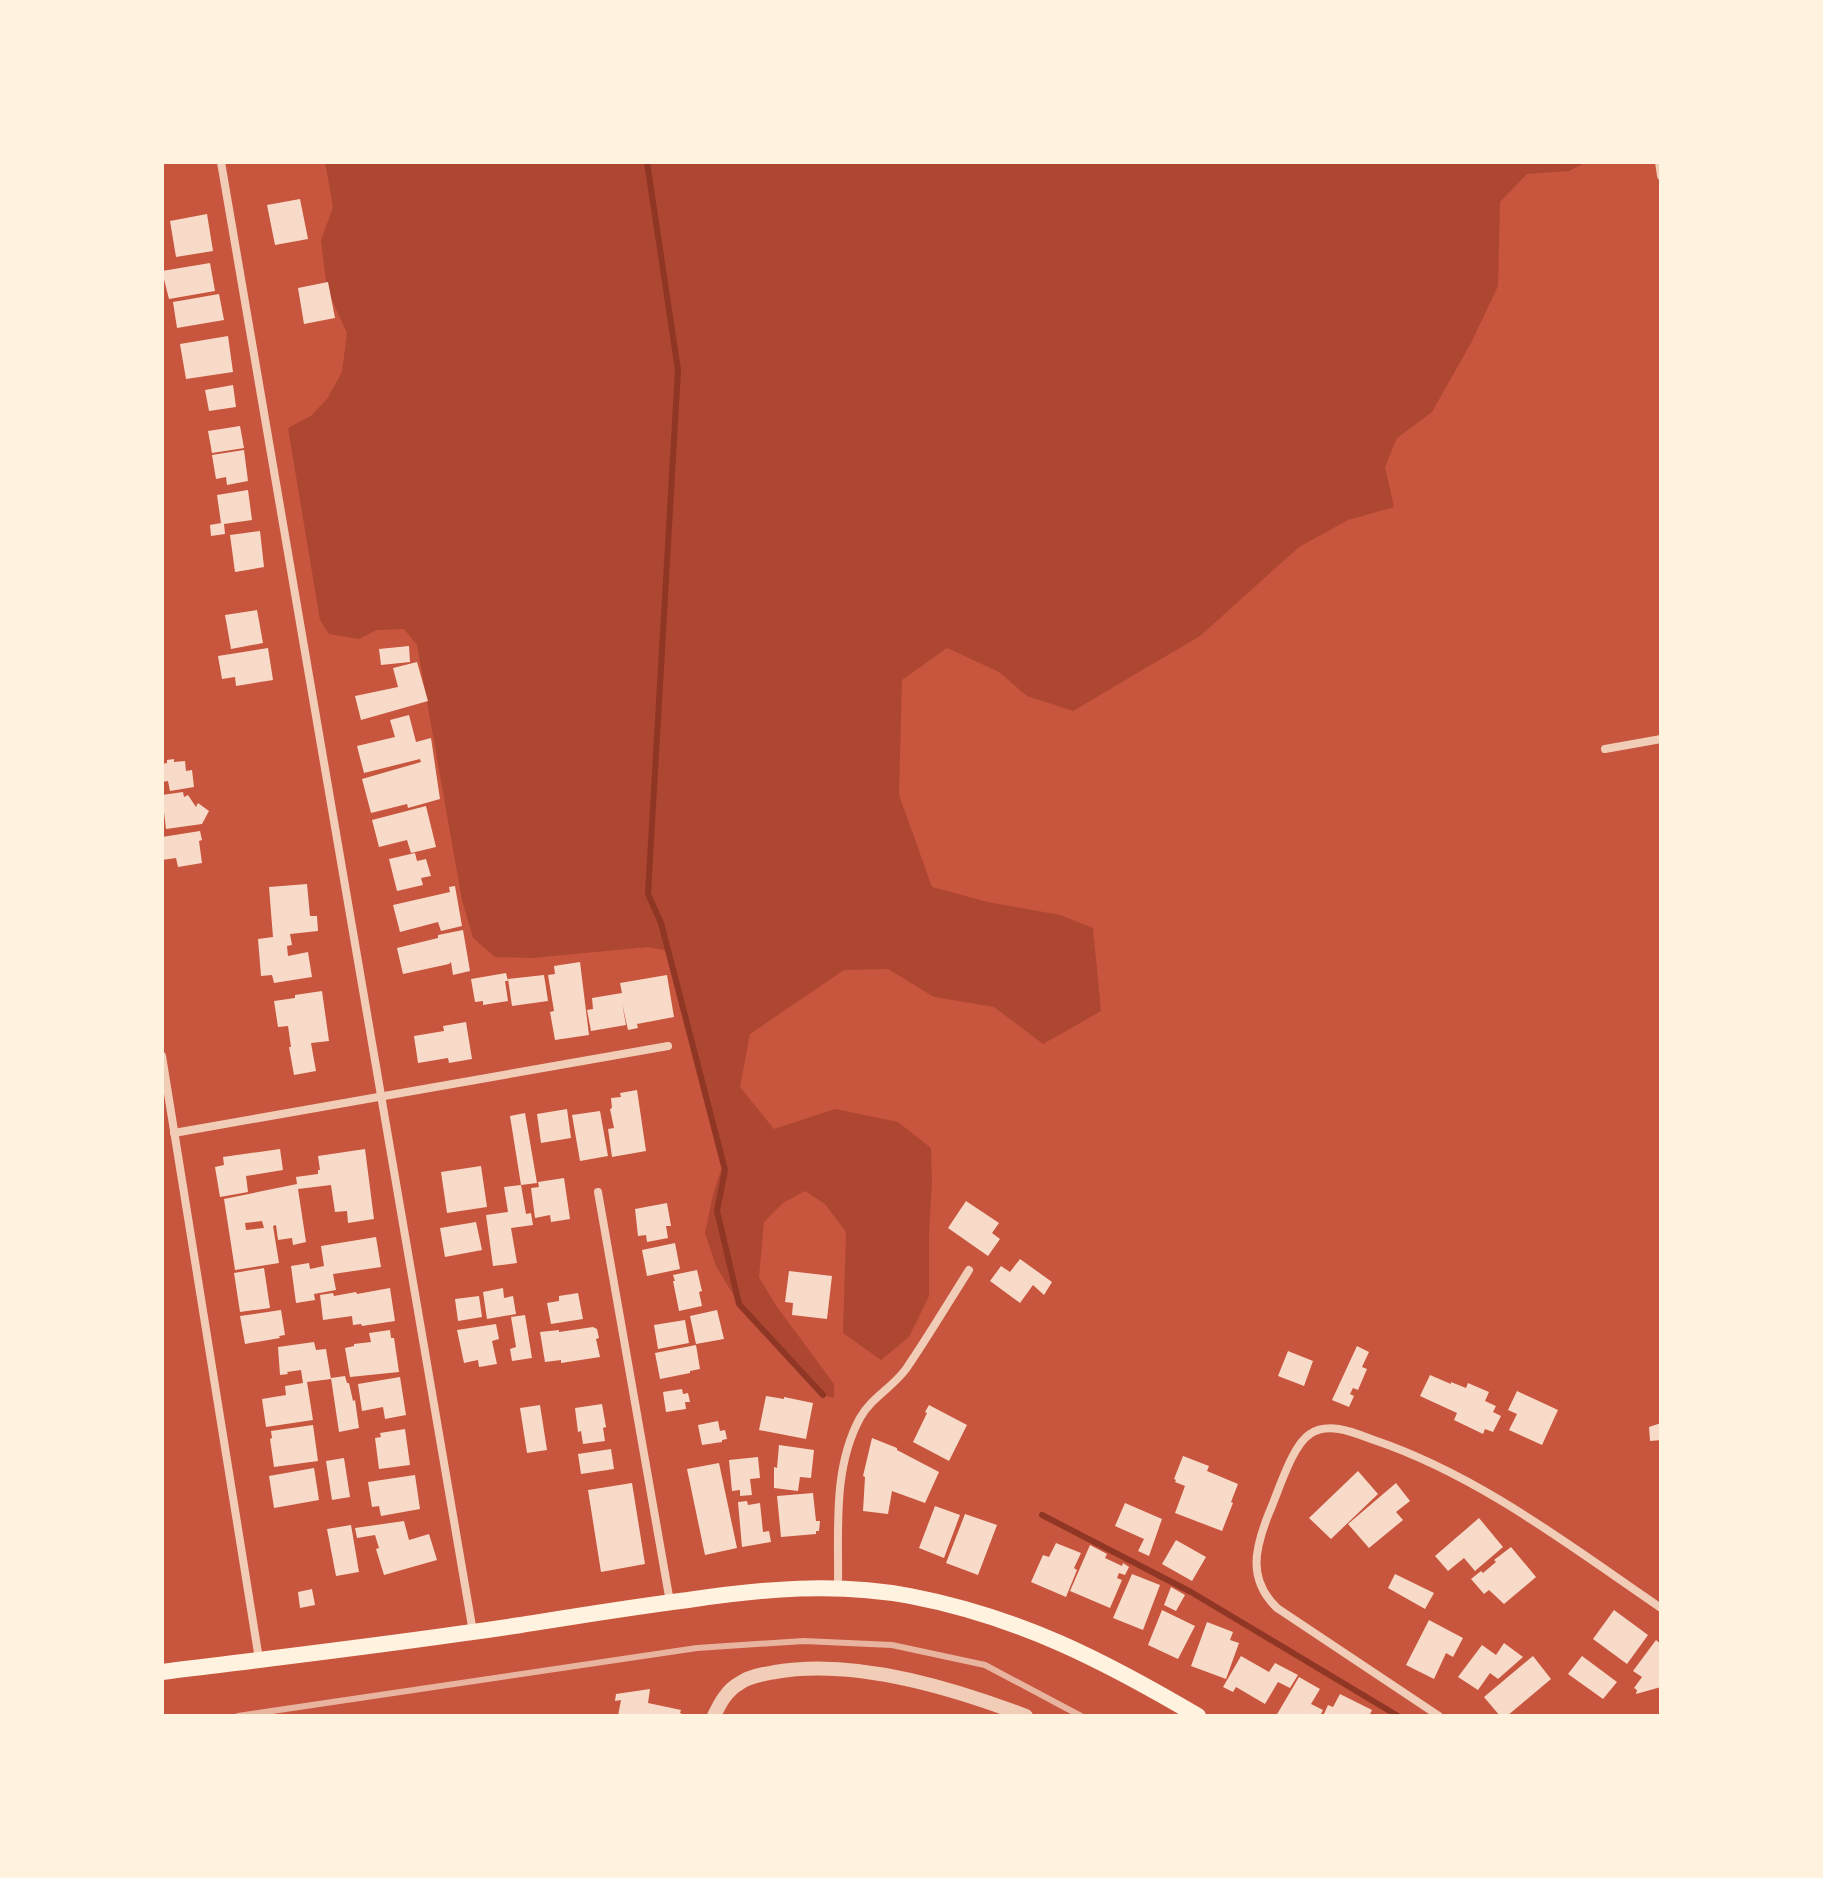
<svg xmlns="http://www.w3.org/2000/svg" width="1823" height="1878" viewBox="0 0 1823 1878" font-family="'Zilla Slab',serif">
<style>
.green{fill:#ae4732}
.lines{fill:none;stroke-linecap:round;stroke-linejoin:round}
.stream{stroke:#8f3625;stroke-width:6}
.building{fill:#f7dbc8;fill-rule:evenodd}
.minor{stroke:#f1ccb7;stroke-width:8}
.tertiary{stroke:#f1ccb7;stroke-width:14}
.secondary{stroke:#fff3e0;stroke-width:16}
.rail{stroke:#e9b49f;stroke-width:6}
</style>
<rect width="100%" height="100%" fill="#c8553d"/>
<path class="green" d="M325,162H1587L1569,171L1527,174L1500,202L1498,286L1471,343L1432,412L1397,438L1385,467L1394,507L1348,520L1299,547L1200,636L1073,711L1027,696L999,672L947,648L902,680L899,795L932,887L988,902L1060,915L1093,928L1101,1011L1043,1044L994,1007L934,997L888,969L844,970L750,1034L740,1087L774,1129L835,1109L898,1122L931,1148L932,1183L929,1233V1296L909,1337L881,1360L843,1333L846,1232L825,1204L805,1191L783,1203L764,1222L759,1277L775,1304L834,1384V1398L823,1395L739,1304L716,1266L705,1233L713,1195L723,1164L668,951L648,947L532,958L495,957L473,938L462,900L417,645L404,629L377,630L359,639L329,634L320,620L288,428L311,416L327,399L342,372L347,333L327,289L321,240L333,207Z"/>
<g class="lines">
<g class="stream">
<path d="M647,162L678,370L648,894L661,923L725,1170L717,1211L739,1304L823,1395"/>
<path d="M1042,1515L1191,1592L1398,1716"/>
</g>
</g>
<g class="building">
<path d="M300,199L308,239L275,245L267,205Z"/>
<path d="M207,214L213,251L176,257L170,221Z"/>
<path d="M210,263L215,291L169,299L162,271Z"/>
<path d="M328,282L335,318L304,324L298,288Z"/>
<path d="M219,294L224,320L177,328L173,302Z"/>
<path d="M228,336L233,372L186,379L180,344Z"/>
<path d="M233,385L236,407L209,411L205,390Z"/>
<path d="M240,426L244,448L212,453L208,431Z"/>
<path d="M244,450L248,481L227,485L226,477L216,479L212,455Z"/>
<path d="M248,490L252,520L224,524L225,534L211,536L210,525L221,523L217,495Z"/>
<path d="M260,531L264,567L235,572L230,535Z"/>
<path d="M257,610L263,643L231,649L225,615Z"/>
<path d="M409,646L410,662L381,665L379,649Z"/>
<path d="M268,648L273,680L236,686L235,677L222,679L218,656Z"/>
<path d="M417,662L428,701L361,720L355,696L398,687L393,668Z"/>
<path d="M409,715L416,742L431,738L440,799L408,808L407,804L371,813L362,779L421,762L420,759L364,773L357,746L395,737L390,720Z"/>
<path d="M174,759V762L185,761L186,771L192,770L194,787L170,791L168,781L162,782V764L167,763V760Z"/>
<path d="M183,792L184,797L188,795L196,807L198,803L209,811L202,824L166,829L162,795Z"/>
<path d="M426,806L436,847L411,853L407,840L379,847L372,820Z"/>
<path d="M200,831L202,840L199,841L202,863L178,867L176,858L162,860V837Z"/>
<path d="M415,853L417,861L426,859L431,876L421,878L423,885L397,891L389,859Z"/>
<path d="M307,884L310,916H317L318,931L290,934L292,945L287,946L288,956L308,952L312,977L274,983L272,975L261,976L258,939L273,937L269,887Z"/>
<path d="M455,886L462,926L441,931L438,922L400,932L393,905L450,892L449,887Z"/>
<path d="M463,930L470,971L453,975L451,962L449,964L403,974L397,948L438,938V935Z"/>
<path d="M580,962L589,1035L555,1040L550,1012L554,1011L548,975L555,974L554,966Z"/>
<path d="M506,973L508,981H505L508,1001L483,1005V1001L475,1002L471,979Z"/>
<path d="M544,975L548,1001L512,1006L508,979Z"/>
<path d="M667,975L674,1017L637,1024L638,1028L628,1030L622,1003L626,1025L591,1031L587,1010L593,1009L592,998L622,993L620,983Z"/>
<path d="M322,991L329,1041L311,1043L316,1071L294,1075L289,1047H291L288,1026L278,1027L274,1001L295,998V995Z"/>
<path d="M466,1022L472,1059L449,1063L448,1058L418,1063L414,1036L444,1031L443,1026Z"/>
<path d="M637,1090L646,1151L612,1157L608,1129L614,1128L610,1109L612,1108L611,1098L621,1097L620,1093Z"/>
<path d="M567,1109L571,1138L541,1143L537,1114Z"/>
<path d="M600,1111L608,1156L580,1161L572,1115Z"/>
<path d="M525,1113L537,1183L521,1185L510,1116Z"/>
<path d="M280,1149L283,1170L246,1176L248,1192L220,1197L215,1167L224,1165L223,1157Z"/>
<path d="M365,1149L374,1219L348,1223L347,1211L335,1212L331,1185L298,1189L306,1242L293,1245L292,1238L278,1240L276,1225L273,1226L279,1263L235,1270L224,1199L297,1184L296,1177L318,1174V1170H320L318,1156ZM262,1221L264,1228L246,1230L245,1223Z"/>
<path d="M481,1166L487,1207L447,1213L441,1172Z"/>
<path d="M564,1178L570,1219L551,1222L550,1215L535,1218L531,1188L539,1187L538,1182Z"/>
<path d="M521,1185L526,1214L531,1213L533,1225L511,1228L517,1263L493,1266L486,1215L508,1212L504,1187Z"/>
<path d="M966,1201L999,1223L992,1233L1000,1239L988,1256L948,1228Z"/>
<path d="M667,1203L671,1226H666L668,1238L647,1242L646,1235L638,1236L635,1209Z"/>
<path d="M476,1222L482,1250L445,1257L440,1228Z"/>
<path d="M376,1237L381,1267L333,1274L336,1290L314,1294L315,1300L296,1303L291,1266L309,1263L310,1269L324,1266L321,1246Z"/>
<path d="M675,1243L680,1269L647,1276L642,1250Z"/>
<path d="M1020,1259L1052,1282L1044,1295L1033,1285L1020,1303L990,1281L1001,1266L1010,1272Z"/>
<path d="M264,1268L270,1308L240,1312L234,1273Z"/>
<path d="M697,1270L702,1291L699,1292L702,1306L679,1311L673,1281H675L673,1275Z"/>
<path d="M789,1271L832,1276L827,1319L792,1315L793,1303L785,1302Z"/>
<path d="M390,1288L395,1321L362,1326L361,1324L353,1325L352,1316L323,1320L320,1295L333,1293L334,1296L356,1292L357,1294Z"/>
<path d="M503,1288L504,1298L513,1296L516,1314L487,1319L483,1292Z"/>
<path d="M578,1293L583,1319L551,1324L547,1303L559,1301V1296Z"/>
<path d="M479,1296L482,1317L458,1321L455,1299Z"/>
<path d="M281,1310L285,1335L279,1336L280,1338L245,1344L240,1316Z"/>
<path d="M717,1310L724,1339L696,1344L690,1316Z"/>
<path d="M525,1315L532,1358L512,1361L510,1349L516,1347L511,1317Z"/>
<path d="M685,1320L689,1343L658,1349L654,1325Z"/>
<path d="M496,1324L499,1339L492,1341L497,1364L479,1367L478,1360L464,1363L457,1330Z"/>
<path d="M593,1327L597,1329L599,1338L596,1339L600,1357L561,1363V1360L545,1362L540,1332L559,1330V1332Z"/>
<path d="M390,1330L391,1338H394L399,1372L350,1377L345,1348L354,1346V1344L371,1342L369,1333Z"/>
<path d="M314,1342L316,1350L326,1349L331,1379L307,1382L313,1420L266,1427L262,1399L286,1395L285,1386L303,1383L301,1370L287,1372L288,1374L280,1375L278,1347Z"/>
<path d="M696,1345L700,1369L690,1371V1373L660,1379L655,1353Z"/>
<path d="M1357,1346L1369,1352L1362,1367L1367,1369L1358,1390L1353,1388L1350,1394L1354,1396L1349,1407L1332,1400Z"/>
<path d="M1288,1351L1313,1361L1304,1386L1278,1376Z"/>
<path d="M1430,1375L1451,1384V1382L1466,1388L1468,1383L1489,1392L1485,1401L1496,1406L1493,1412L1501,1416L1493,1432L1485,1429L1483,1434L1454,1420L1457,1413L1420,1396Z"/>
<path d="M345,1376L347,1383H349L353,1401L355,1400L359,1428L339,1432L331,1378Z"/>
<path d="M400,1377L406,1415L385,1419L383,1407L362,1411L358,1384Z"/>
<path d="M682,1389L683,1394L688,1393L690,1402H685L686,1409L666,1412L663,1392Z"/>
<path d="M1517,1391L1558,1410L1542,1445L1509,1430L1517,1414L1508,1410Z"/>
<path d="M766,1396L784,1399V1397L813,1403L806,1439L759,1430Z"/>
<path d="M602,1404L606,1427L603,1428L605,1441L583,1444L581,1431L578,1432L575,1408Z"/>
<path d="M540,1405L547,1450L527,1453L520,1408Z"/>
<path d="M929,1405L967,1425L949,1461L913,1442L927,1413L925,1412Z"/>
<path d="M718,1421L720,1431L725,1430L727,1439L722,1440V1442L702,1445L698,1425Z"/>
<path d="M1661,1423V1440L1650,1441L1649,1427Z"/>
<path d="M313,1425L318,1461L274,1467L270,1439L272,1438L271,1431Z"/>
<path d="M405,1429L410,1465L379,1469L375,1438L381,1437L380,1433Z"/>
<path d="M872,1438L897,1448V1450L939,1472L925,1503L892,1491L888,1514L863,1511L865,1477L863,1476Z"/>
<path d="M779,1445L814,1450L811,1478L800,1477L798,1491L774,1488V1467L777,1468Z"/>
<path d="M611,1449L614,1469L581,1474L578,1454Z"/>
<path d="M1183,1456L1209,1466L1207,1471L1238,1484L1231,1502L1233,1503L1222,1531L1175,1513L1185,1486L1175,1482L1176,1480L1174,1479Z"/>
<path d="M758,1457L760,1478L750,1479L752,1495L740,1496V1490L732,1491L729,1460Z"/>
<path d="M344,1458L350,1497L332,1500L326,1461Z"/>
<path d="M719,1463L737,1548L705,1555L687,1469Z"/>
<path d="M314,1468L319,1500L274,1508L269,1476Z"/>
<path d="M1358,1471L1378,1494L1331,1539L1309,1518Z"/>
<path d="M415,1475L420,1509L381,1516L379,1506L372,1507L368,1482Z"/>
<path d="M632,1483L645,1564L601,1572L588,1490Z"/>
<path d="M1396,1483L1410,1501L1396,1512L1403,1520L1369,1548L1348,1524Z"/>
<path d="M813,1493L816,1521H820L819,1531H816V1534L781,1537L777,1496Z"/>
<path d="M747,1501L748,1505L760,1503L763,1532L769,1531L771,1542L742,1547L738,1502Z"/>
<path d="M1125,1503L1162,1519L1149,1556L1138,1551L1144,1539L1115,1526Z"/>
<path d="M935,1506L960,1515L944,1558L919,1548Z"/>
<path d="M965,1514L997,1525L978,1575L946,1563Z"/>
<path d="M1479,1518L1503,1547L1475,1571L1464,1558L1448,1571L1435,1556Z"/>
<path d="M404,1521L409,1540L429,1534L437,1560L384,1575L376,1549L379,1548L375,1535L357,1538L355,1528Z"/>
<path d="M351,1525L359,1572L336,1576L327,1529Z"/>
<path d="M1176,1540L1206,1557L1192,1581L1162,1564Z"/>
<path d="M1056,1543L1081,1553L1074,1568L1077,1570L1066,1597L1031,1582L1043,1555L1049,1557Z"/>
<path d="M1090,1545L1107,1554L1105,1558L1122,1566L1123,1563L1129,1567L1125,1575L1119,1573L1117,1578L1122,1580L1110,1608L1070,1591Z"/>
<path d="M1511,1547L1536,1577L1504,1604L1489,1590L1484,1594L1471,1579L1481,1571L1483,1573L1496,1562L1494,1560Z"/>
<path d="M1132,1574L1160,1585L1143,1630L1113,1618Z"/>
<path d="M1395,1574L1434,1593L1425,1609L1388,1588Z"/>
<path d="M1171,1587L1185,1595L1176,1611L1164,1605Z"/>
<path d="M312,1589L315,1605L300,1608L298,1592Z"/>
<path d="M1162,1610L1195,1626L1178,1659L1148,1645Z"/>
<path d="M1614,1610L1648,1635L1627,1664L1593,1639Z"/>
<path d="M1429,1620L1463,1638L1453,1657L1446,1653L1434,1679L1406,1665Z"/>
<path d="M1207,1622L1233,1632L1230,1640L1239,1643L1226,1679L1191,1666Z"/>
<path d="M1656,1640L1661,1644V1687L1636,1694L1637,1690L1634,1688L1642,1677L1633,1671Z"/>
<path d="M1504,1643L1523,1657L1498,1679L1490,1673L1478,1690L1458,1677L1482,1645L1496,1655Z"/>
<path d="M1241,1656L1269,1672L1275,1663L1298,1675L1290,1688L1278,1682L1265,1704L1236,1687L1233,1692L1223,1687Z"/>
<path d="M1533,1656L1551,1679L1507,1716H1500L1484,1697Z"/>
<path d="M1582,1656L1617,1682L1603,1699L1568,1674Z"/>
<path d="M1299,1677L1320,1689L1311,1704L1323,1710L1320,1716H1276Z"/>
<path d="M650,1689L648,1703L681,1710L680,1713L686,1716H618L621,1700L615,1701L616,1694Z"/>
<path d="M1340,1694L1372,1710L1369,1716H1323L1328,1705L1333,1707Z"/>
</g>
<g class="lines">
<g class="minor">
<path d="M221,162L473,1632"/>
<path d="M1659,162L1661,176"/>
<path d="M1605,749L1661,739"/>
<path d="M162,1056L259,1659"/>
<path d="M174,1133L668,1046"/>
<path d="M598,1192L670,1602"/>
<path d="M838,1588C839,1533 832,1469 860,1418C871,1398 892,1388 906,1369C928,1337 948,1303 969,1270"/>
<path d="M1439,1716L1277,1608C1247,1579 1255,1548 1269,1513C1278,1493 1292,1445 1310,1434C1329,1421 1355,1433 1374,1440C1480,1476 1570,1546 1661,1608"/>
</g>
<path class="tertiary" d="M714,1716C720,1703 727,1690 740,1683C749,1676 763,1674 775,1672C853,1658 953,1688 1026,1716"/>
<path class="secondary" d="M162,1672C282,1657 402,1643 521,1625C577,1616 632,1607 688,1600C762,1589 836,1582 910,1596C1019,1617 1103,1660 1198,1716"/>
<path class="rail" d="M238,1716L697,1648L804,1641L892,1645L985,1665L1081,1716"/>
</g>
<rect width="1823" height="1878" fill="none" stroke="#fff3e0" stroke-width="328"/>
</svg>
